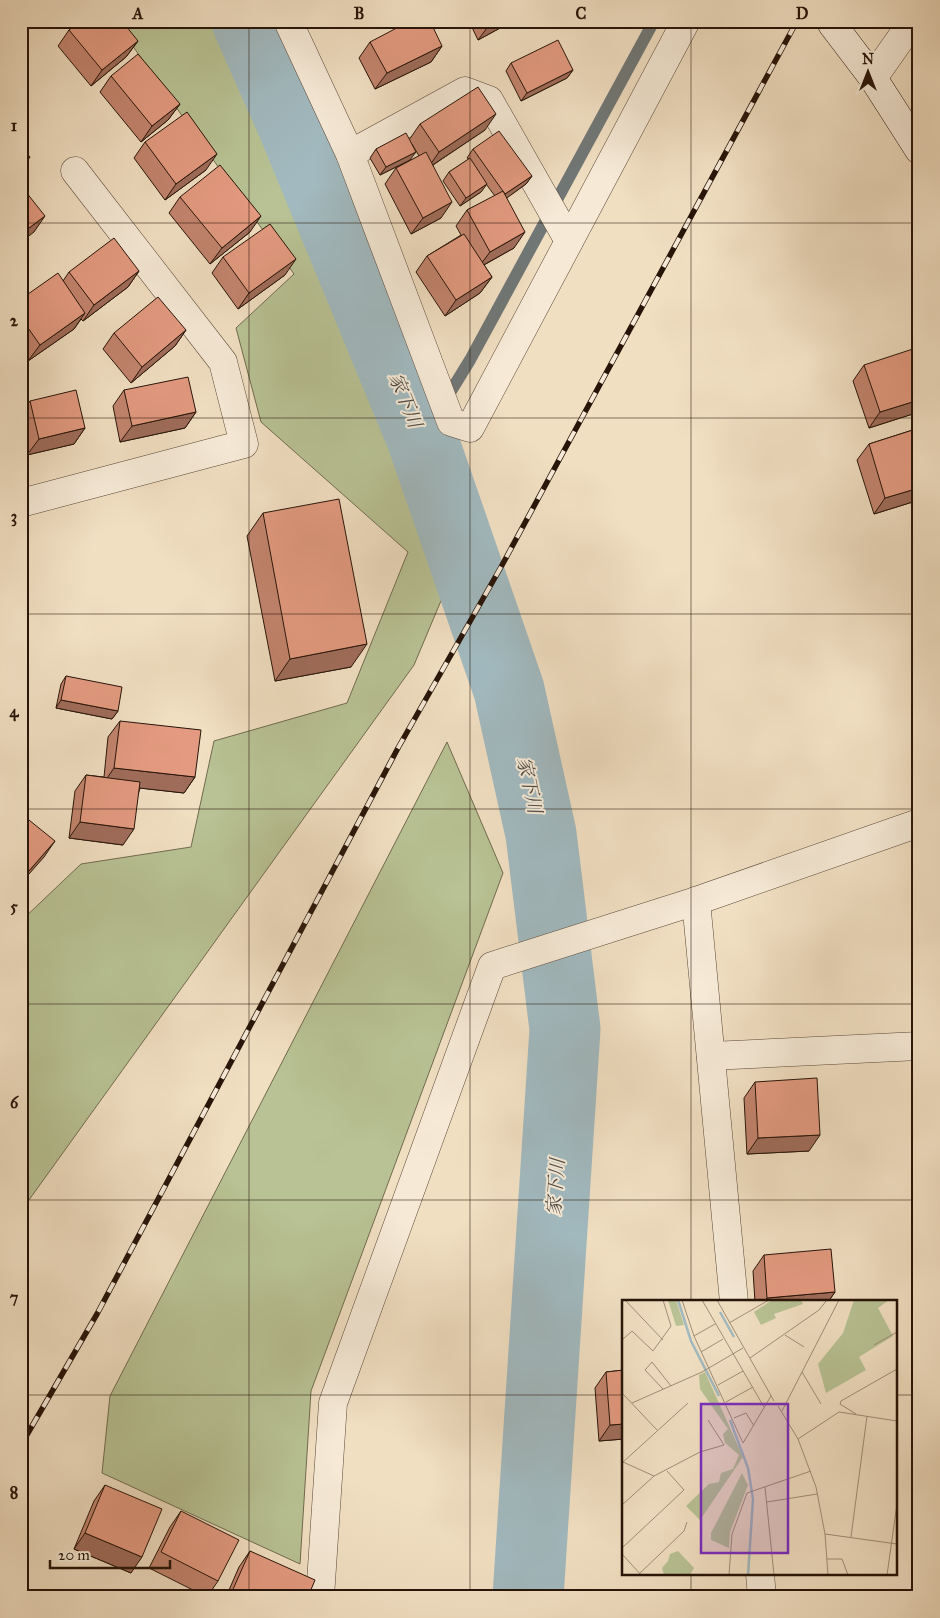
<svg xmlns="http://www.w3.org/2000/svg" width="940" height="1618" viewBox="0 0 940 1618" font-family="'IM FELL Great Primer','Noto Serif JP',serif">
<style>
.green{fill:#b8c294;stroke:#706b4e}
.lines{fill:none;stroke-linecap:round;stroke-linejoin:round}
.stream{stroke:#707776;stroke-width:12}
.river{stroke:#a1b9bf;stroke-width:71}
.street-casing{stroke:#5a4737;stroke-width:29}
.secondary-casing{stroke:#271409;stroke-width:29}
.street{stroke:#f6ead7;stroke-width:28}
.secondary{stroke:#f6ead7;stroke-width:28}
.rail-casing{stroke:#271409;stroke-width:5.5}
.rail{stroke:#f6ead7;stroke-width:4;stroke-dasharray:11;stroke-linecap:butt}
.wall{fill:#c3846e;stroke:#271409}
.shaded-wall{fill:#9f6c5a;stroke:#271409}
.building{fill:#e39a80;stroke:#271409}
.grid{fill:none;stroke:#271409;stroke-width:1;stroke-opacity:0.55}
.labels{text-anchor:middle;stroke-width:4;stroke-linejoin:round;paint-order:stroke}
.water-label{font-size:19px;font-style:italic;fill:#524e49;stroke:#f6ead7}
.inset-river{fill:none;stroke:#a1b9bf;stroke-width:2.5}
.inset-road{fill:none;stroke:#a08e78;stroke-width:1}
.view{fill:#7b2cbf;fill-opacity:0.15;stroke:#7b2cbf;stroke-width:2.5}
.inset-edge{fill:none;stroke:#271409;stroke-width:2.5}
.neatline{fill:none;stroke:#271409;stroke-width:2}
.grid-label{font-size:16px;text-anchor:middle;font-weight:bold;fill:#271409}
</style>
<rect width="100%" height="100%" fill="#f1dfc2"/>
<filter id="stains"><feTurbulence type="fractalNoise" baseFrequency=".004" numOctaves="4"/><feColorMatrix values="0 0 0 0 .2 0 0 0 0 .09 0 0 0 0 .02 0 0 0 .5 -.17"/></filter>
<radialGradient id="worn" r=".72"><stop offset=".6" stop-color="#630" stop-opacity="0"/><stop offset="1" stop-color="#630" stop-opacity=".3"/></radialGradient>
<g class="green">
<path d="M115,21H232L413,432L451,577L414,665L21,1211V921L81,864L191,847L214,741L347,703L408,552L261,422L236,328L294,274Z"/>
<path d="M447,742L503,873L311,1391L300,1564L102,1473L110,1396Z"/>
</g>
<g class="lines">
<path class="stream" d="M422,438L470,360L654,21"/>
<path class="river" d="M247,21L291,120L422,438L509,690L541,834L565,1029L528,1597"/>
<g class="street-casing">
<g id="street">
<path d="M288,21L350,154L451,422L470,428L686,21"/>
<path d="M873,78L913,21"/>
<path d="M350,154L465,91L489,100L569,241"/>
<path d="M21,503L244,444L223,362L75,171"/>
<path d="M696,901L734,1302"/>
<path d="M711,1056L919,1046"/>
<path d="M760,1574L762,1597"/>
<path d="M320,1597L333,1403L492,966L696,901L919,823"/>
</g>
</g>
<g class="secondary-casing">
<path id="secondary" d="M832,24L873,78L919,150"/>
</g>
<use href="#street" class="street"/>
<use href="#secondary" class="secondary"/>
<g class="rail-casing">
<path id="rail" d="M21,1445L97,1314L398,748L501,567L797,21"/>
</g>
<use href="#rail" class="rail"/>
</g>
<g class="wall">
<path d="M469,21H513L478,40Z"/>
<path d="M69,30L138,41L126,57L91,86L58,46Z"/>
<path d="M370,42L442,46L431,62L375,89L359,58Z"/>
<path d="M511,63L573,70L567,78L521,101L506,71Z"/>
<path d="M111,76L180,104L168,120L141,142L100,92Z"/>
<path d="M420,124L485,130L433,165L441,218L411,234L385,184L396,168L419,156L412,144L410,160L380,175L370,158L376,149L409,140Z"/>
<path d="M145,142L206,170L165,200L134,158Z"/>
<path d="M473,149L532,176L526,184L506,198L514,248L484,265L492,277L480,293L445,316L416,272L427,256L461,235L456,226L467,210L495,196L486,184L481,192L460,206L443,181L449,172L469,159L467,158Z"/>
<path d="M180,197L250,232L210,264L169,213Z"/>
<path d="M223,257L285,275L238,309L212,273Z"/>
<path d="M139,271L128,287L83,321L81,319L74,329L28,361L21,350V299L63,281L69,272Z"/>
<path d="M186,330L175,346L131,383L103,349L114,333Z"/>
<path d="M864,365L919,412L869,428L853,381Z"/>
<path d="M124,390L196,412L185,428L120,442L113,406Z"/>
<path d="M30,401L85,428L74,444L27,455L21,428V413Z"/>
<path d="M919,428V500L874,514L857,460L869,444Z"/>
<path d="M263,513L351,667L275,681L247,536Z"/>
<path d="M66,676L118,711L112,719L56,708L61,684Z"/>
<path d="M120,721L195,777L184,793L140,788L123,845L69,838L75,791L86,775L104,777L108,737Z"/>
<path d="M755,1082L809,1151L747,1154L744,1098Z"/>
<path d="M764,1255L835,1292L828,1302H755L753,1271Z"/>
<path d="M624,1370V1439L599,1441L595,1388L606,1372Z"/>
<path d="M105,1485L131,1573L74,1549L94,1501Z"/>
<path d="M181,1511L218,1581L207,1597L149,1568L170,1527Z"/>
<path d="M250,1551L308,1597H226L239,1567Z"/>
</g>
<g class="shaded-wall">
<path d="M21,21H32L21,24Z"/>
<path d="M494,21H513L478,40L490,24Z"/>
<path d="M138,41L126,57L91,86L102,70Z"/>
<path d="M442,46L431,62L375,89L387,73Z"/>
<path d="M573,70L567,78L521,101L527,93Z"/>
<path d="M180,104L168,120L141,142L152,126Z"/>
<path d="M496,114L485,130L428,168L439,152Z"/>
<path d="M416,152L410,160L380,175L386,167Z"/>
<path d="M217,154L206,170L165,200L176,184Z"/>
<path d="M30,157L21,170V164Z"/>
<path d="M532,176L526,184L500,203L505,194Z"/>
<path d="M487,184L481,192L460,206L466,198Z"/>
<path d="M452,202L441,218L411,234L423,218Z"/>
<path d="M45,216L34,232L21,242V234Z"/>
<path d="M261,216L250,232L210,264L222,248Z"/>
<path d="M525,232L514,248L478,268L490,252Z"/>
<path d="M296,259L285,275L238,309L249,293Z"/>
<path d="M139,271L128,287L83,321L94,305Z"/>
<path d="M492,277L480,293L445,316L456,300Z"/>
<path d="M85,313L74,329L28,361L40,345Z"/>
<path d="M186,330L175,346L131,383L142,367Z"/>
<path d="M919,400V412L869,428L880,412Z"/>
<path d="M196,412L185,428L120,442L132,426Z"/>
<path d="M85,428L74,444L27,455L39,439Z"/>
<path d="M919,488V500L874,514L885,498Z"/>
<path d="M367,644L351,667L275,681L290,659Z"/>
<path d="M61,700L118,711L112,719L56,708Z"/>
<path d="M114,768L195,777L184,793L103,784Z"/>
<path d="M80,822L134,829L123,845L69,838Z"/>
<path d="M55,841L44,857L21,883V880Z"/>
<path d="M820,1135L809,1151L747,1154L758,1138Z"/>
<path d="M835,1292L828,1302H765L767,1298Z"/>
<path d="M624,1424V1439L599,1441L610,1425Z"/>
<path d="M85,1533L142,1557L131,1573L74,1549Z"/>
</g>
<g class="building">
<path d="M80,21H122L138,41L102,70L69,30Z"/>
<path d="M410,21H430L442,46L387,73L370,42Z"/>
<path d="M558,40L573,70L527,93L511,63Z"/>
<path d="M138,54L180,104L152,126L111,76Z"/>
<path d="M478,87L496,114L439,152L420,124Z"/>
<path d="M187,112L217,154L176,184L145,142Z"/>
<path d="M499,131L532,176L505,194L473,149Z"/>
<path d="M406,133L416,152L386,167L376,149Z"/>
<path d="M21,147L30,157L21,164Z"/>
<path d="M426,152L452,202L423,218L396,168Z"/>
<path d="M470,158L487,184L466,198L449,172Z"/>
<path d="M220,165L261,216L222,248L180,197Z"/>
<path d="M21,187H22L45,216L21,234Z"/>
<path d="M503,191L525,232L490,252L467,210Z"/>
<path d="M270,224L296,259L249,293L223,257Z"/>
<path d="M464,234L492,277L456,300L427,256Z"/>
<path d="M114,238L139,271L94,305L69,272Z"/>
<path d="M58,273L85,313L40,345L21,318V299Z"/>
<path d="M158,297L186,330L142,367L114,333Z"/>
<path d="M919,347V400L880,412L864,365Z"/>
<path d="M188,377L196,412L132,426L124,390Z"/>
<path d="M76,390L85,428L39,439L30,401Z"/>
<path d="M919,428V488L885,498L869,444Z"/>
<path d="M339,499L367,644L290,659L263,513Z"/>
<path d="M66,676L122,687L118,711L61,700Z"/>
<path d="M120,721L201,730L195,777L114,768Z"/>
<path d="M86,775L140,782L134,829L80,822Z"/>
<path d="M24,816L55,841L21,880V820Z"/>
<path d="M817,1078L820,1135L758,1138L755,1082Z"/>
<path d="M831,1249L835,1292L767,1298L764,1255Z"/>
<path d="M624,1370V1424L610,1425L606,1372Z"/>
<path d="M105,1485L162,1509L142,1557L85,1533Z"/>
<path d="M181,1511L239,1540L218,1581L161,1552Z"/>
<path d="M250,1551L315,1580L308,1597H233L230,1596Z"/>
</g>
<path class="grid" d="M249,21V1597M470,21V1597M691,21V1302M21,223H919M21,418H919M21,614H919M21,809H919M21,1004H919M21,1200H919M21,1395H624M896,1395H919M691,1574V1597"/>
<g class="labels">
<g class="water-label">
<text transform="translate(406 400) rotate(68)" y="7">家下川</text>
<text transform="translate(530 785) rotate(78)" y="7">家下川</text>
<text transform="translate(555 1187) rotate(-86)" y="7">家下川</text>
</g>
</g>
<g transform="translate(622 1300)">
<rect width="275" height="275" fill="#f1dfc2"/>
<path d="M46,0H54L62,25L54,26ZM150,0H179L181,4L152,14L154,18L139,25L132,12ZM232,0H267L256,8L271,36L237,57L244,70L204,93L196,64L221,33ZM83,72L121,157L78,220L64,206L87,184L97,182L99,173L111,169L117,155L103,143L101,134L106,129L78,89L77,75ZM120,173L126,185L108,232L107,248L89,240V233ZM56,251L72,268L68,275H42L40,268L46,261L48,254Z" fill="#b8c294"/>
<path class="inset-river" d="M56,0L69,41L97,96M98,12L112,37M108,120L126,168L131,199L126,275"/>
<path class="inset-road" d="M3,0L41,40M60,0L72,36L121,143L149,96M80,0L142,107M95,0L152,101M107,23L147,0M163,35L182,47M72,36L93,24M0,40L10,31L31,51L49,26L41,0M252,45L275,32M79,52L101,39M128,58L197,10L205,0M180,72L199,104M96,85L121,71M41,89L23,70L30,62L49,86M0,93L35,130M104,102L131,87M10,103L80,72L121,48M156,106L176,139L194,187L203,234L206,275M160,111L217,0M234,114L218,104L219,101L275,69M112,118L124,113L132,126M176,139L217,112L275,121M1,162L32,176M0,163L66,103M143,187L152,275M145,202L195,194M0,205L32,176L78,152L102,145L86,120M203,234L275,244M229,237L245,116M0,248L62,190L45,171M0,254L19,275M205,259H220L226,275M16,275L62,231L65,222M107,275L110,234L125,193L189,171M265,275L275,204"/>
<path class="view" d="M79,104H166V253H79Z"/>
<rect width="275" height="275" class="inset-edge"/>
</g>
<rect width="940" height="1618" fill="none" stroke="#f1dfc2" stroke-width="55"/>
<g transform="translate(868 72)" stroke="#f6ead7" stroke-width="4" paint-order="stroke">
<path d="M0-4L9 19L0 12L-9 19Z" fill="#271409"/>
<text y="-8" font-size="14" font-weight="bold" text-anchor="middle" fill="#271409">N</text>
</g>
<path d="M50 1560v8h120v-8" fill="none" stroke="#271409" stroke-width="2.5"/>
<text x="58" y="1560" font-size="15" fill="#271409" stroke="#f6ead7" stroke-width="4" paint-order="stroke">20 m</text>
<rect x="28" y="28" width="884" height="1562" class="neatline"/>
<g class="grid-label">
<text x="138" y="19">A</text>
<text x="359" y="19">B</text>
<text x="581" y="19">C</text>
<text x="802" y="19">D</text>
<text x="14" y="131">1</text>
<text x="14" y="326">2</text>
<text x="14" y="522">3</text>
<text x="14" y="717">4</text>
<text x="14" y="912">5</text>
<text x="14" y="1108">6</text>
<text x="14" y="1303">7</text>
<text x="14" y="1498">8</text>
</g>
<rect width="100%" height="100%" filter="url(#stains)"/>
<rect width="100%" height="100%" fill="url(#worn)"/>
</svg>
